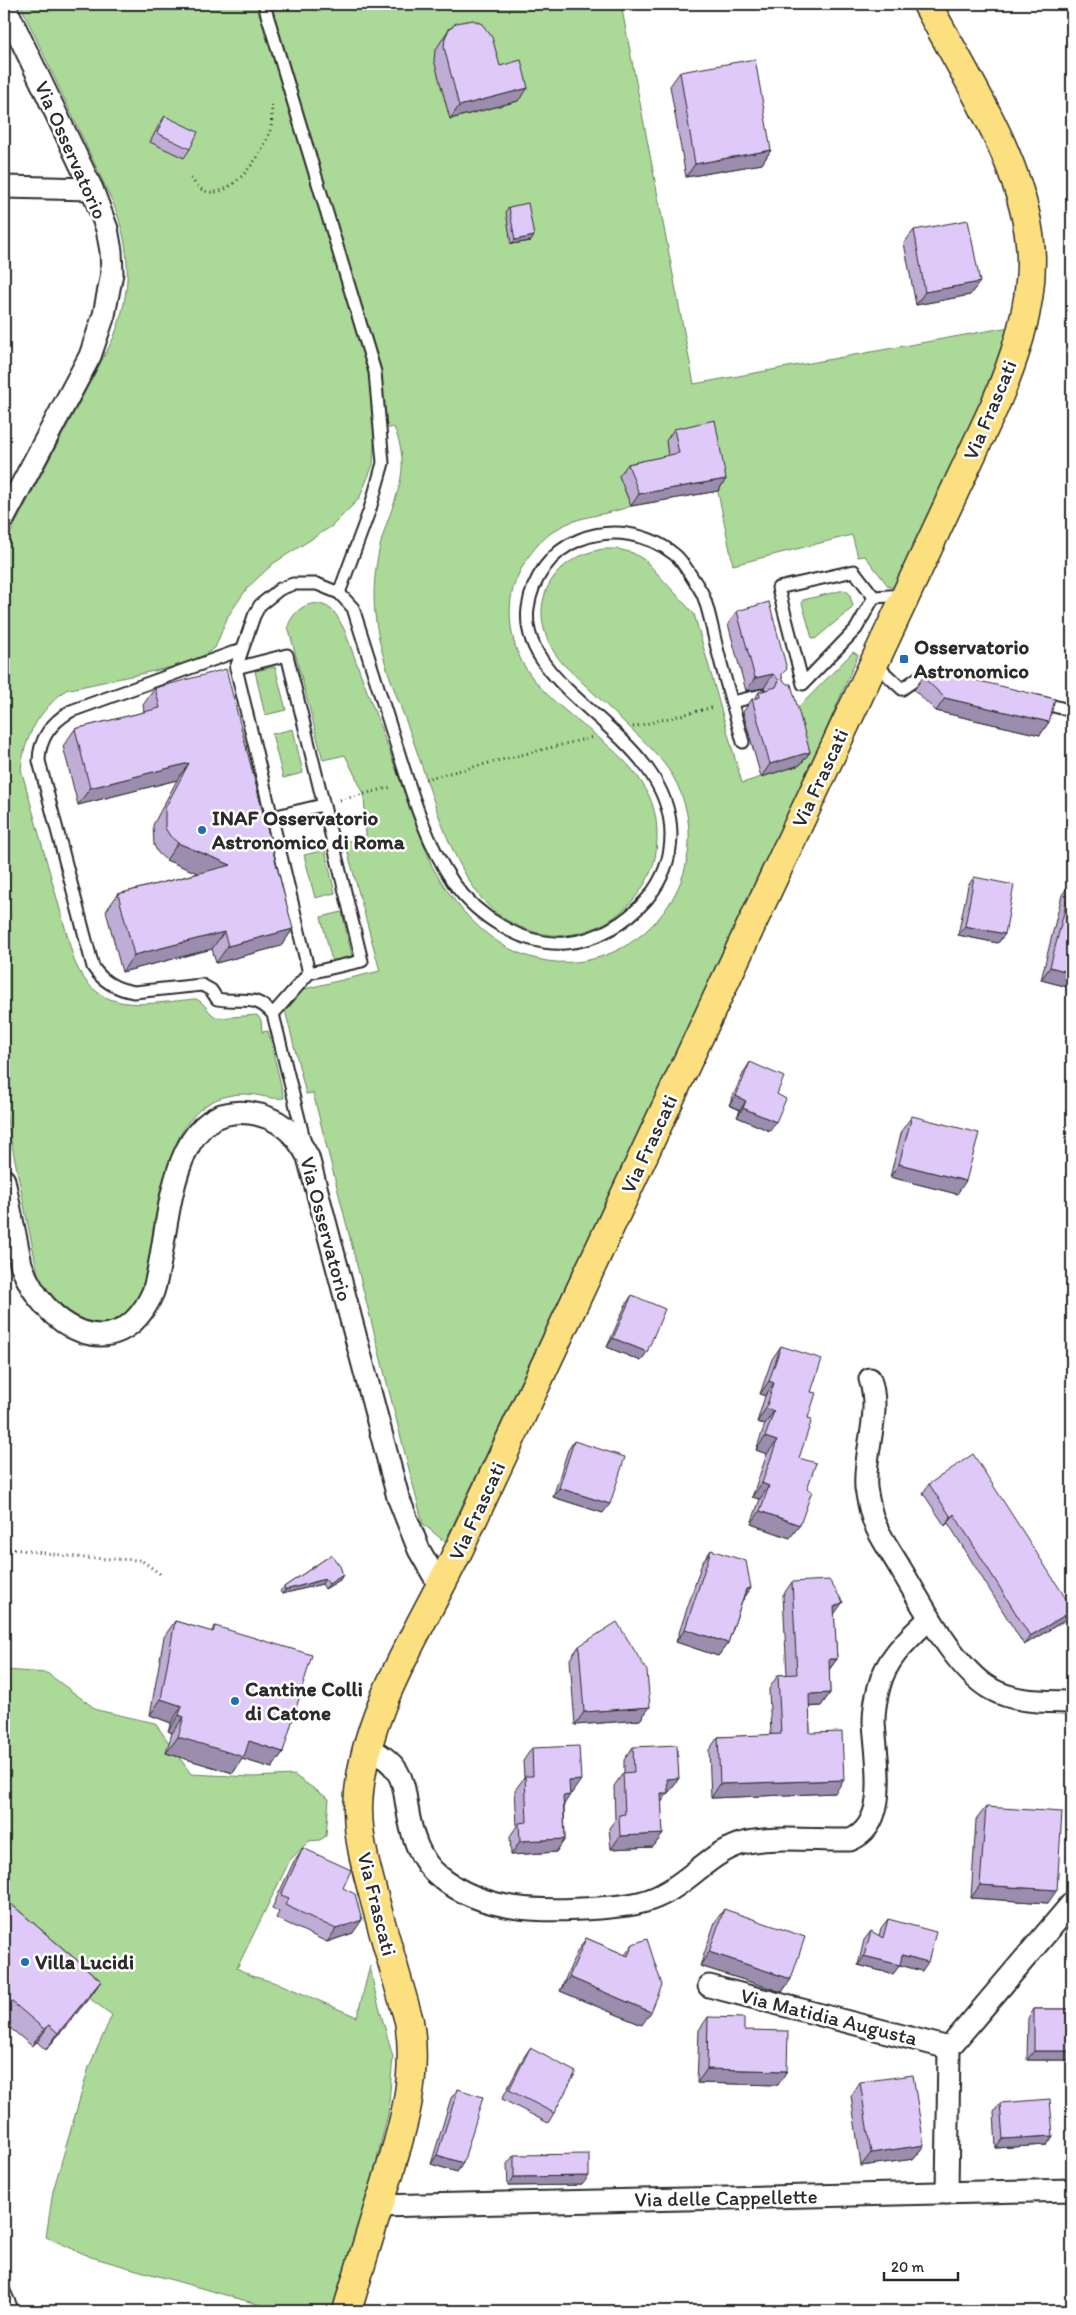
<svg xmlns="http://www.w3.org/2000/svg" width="1076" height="2315" viewBox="0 0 1076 2315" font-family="Itim,sans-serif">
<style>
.green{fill:#abd998;stroke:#6b8262}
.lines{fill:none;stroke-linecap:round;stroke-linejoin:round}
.service-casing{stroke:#2b2b2b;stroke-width:15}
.minor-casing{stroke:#2b2b2b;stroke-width:25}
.primary-casing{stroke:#2b2b2b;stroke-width:31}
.path{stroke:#2b2b2b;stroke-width:3;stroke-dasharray:1 4;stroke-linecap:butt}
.service{stroke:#fff;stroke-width:11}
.minor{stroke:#fff;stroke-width:21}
.primary{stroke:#fce080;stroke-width:28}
.wall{fill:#c0add6;stroke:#2b2b2b}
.shaded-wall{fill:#9c8dae;stroke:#2b2b2b}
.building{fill:#dfc9f9;stroke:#2b2b2b}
.poi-dot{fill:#1f6fb2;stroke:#fff;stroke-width:2}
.labels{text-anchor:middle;stroke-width:5;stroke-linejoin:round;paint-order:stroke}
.street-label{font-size:21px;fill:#2b2b2b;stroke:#fff}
.poi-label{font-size:21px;font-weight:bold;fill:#2b2b2b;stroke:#fff;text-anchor:start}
</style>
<rect width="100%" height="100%" fill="#fff"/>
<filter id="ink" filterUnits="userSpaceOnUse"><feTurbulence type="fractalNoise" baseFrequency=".02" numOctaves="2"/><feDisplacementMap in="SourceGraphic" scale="10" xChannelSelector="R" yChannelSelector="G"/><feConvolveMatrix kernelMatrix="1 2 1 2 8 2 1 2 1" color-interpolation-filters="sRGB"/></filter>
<g filter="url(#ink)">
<g class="green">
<path d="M20,4H621L694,384L1020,325L902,587H889L865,556L858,557L852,535L733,565L710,453L670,466L619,476L631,506C608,515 584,515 562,526C540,538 525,558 516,580C509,597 509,616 512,633C527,721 660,740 657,837C657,855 653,872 642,888C623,918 588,938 551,935C523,932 496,918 479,895C447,852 433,797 415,746C399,699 374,648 374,596C374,571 379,544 388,520C401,484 409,464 394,427L375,431L373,465L359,499L332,526L274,563L248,587L228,616L215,648L203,656L177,666L66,690C39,711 25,735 21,769L74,960C98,1018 145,1003 196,999C206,1003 208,1014 218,1018L257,1015L261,1020L262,1032L268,1031L284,1098C271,1100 259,1094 245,1094C210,1094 187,1115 175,1147L151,1285L123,1322L94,1325L67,1316L40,1284L4,1106V545L113,339C132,292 132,249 113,203Z"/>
<path d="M603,549H618L633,553L646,561L694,614L742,783L800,765L788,718L853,652L858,655L813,761L445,1542L423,1524L313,1093L306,1094L285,1010L304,989L380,971L345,842L366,836L364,794L345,755L323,760L288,626C295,606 317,595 334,612C338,617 341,624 344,629L432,866C450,898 475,930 508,948C614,1003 727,890 677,784C665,760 645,742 626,724C605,704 584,684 563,664C523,618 542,560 603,549Z"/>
<path d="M844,590L849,593L853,606L851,609L815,639L812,638L802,603L803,600Z"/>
<path d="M275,667L286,710L265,715L255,671Z"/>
<path d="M293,729L303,773L283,778L272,734Z"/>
<path d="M325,850L335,893L315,898L304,855Z"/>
<path d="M342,912L352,956L332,961L321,917Z"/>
<path d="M4,1670L47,1673L97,1710L155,1723L191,1774L252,1777L294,1775L329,1799L326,1836L320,1840L309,1841L290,1860L237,1968L252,1976L280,1984L357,2017L370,1966L376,1996L393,2057L388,2114L377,2158L378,2167L333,2311H282L91,2257L46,2237L53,2191L89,2067L112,2015L89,1998L4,1925Z"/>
</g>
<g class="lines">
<g class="service-casing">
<g id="service">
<path d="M265,8L375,372L383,463L370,509L339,593"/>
<path d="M874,597L856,629L803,684L778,588L854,571L874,597L904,595"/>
<path d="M240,650L71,711C52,722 39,739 39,761L93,967C103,982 116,989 134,992L202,985L211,990L217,999C241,1004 253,992 273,1014L305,1143"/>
<path d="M874,663L902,689L922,675L938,679"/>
<path d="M236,668L287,655L362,961L309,973L273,1014"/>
<path d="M732,702L762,695"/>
<path d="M1039,702L1072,711"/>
<path d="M272,817L323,805"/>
<path d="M309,973L236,668L254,616L260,605L280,589L293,584H317L339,593L353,608C367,653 381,697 395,741C410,788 425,841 453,882C477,916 522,946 565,943C597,941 627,922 647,899C662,881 671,858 671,835C671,732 517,694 528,608C532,579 551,551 579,540C611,527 648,533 674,554C681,559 685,567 690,574C694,581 700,588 703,595C709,610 712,628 716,644C724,677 734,709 743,742"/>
<path d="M4,2291L13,2311"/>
</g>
</g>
<g class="minor-casing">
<g id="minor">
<path d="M4,187L92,189"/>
<path d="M4,518L90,356L104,315L112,273L111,251L107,229L92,189L4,4"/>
<path d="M4,1180L21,1264C42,1327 118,1372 153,1292C171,1238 164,1102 250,1113C278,1117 295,1132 308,1157L398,1497L419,1550L441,1588"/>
<path d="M870,1379C882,1416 863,1451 866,1488C868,1500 870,1511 874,1522C881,1539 893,1555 902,1571C923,1606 956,1670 991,1689C1016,1703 1044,1701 1072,1702"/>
<path d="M368,1747C378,1753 390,1760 397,1771C404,1782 405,1794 407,1807C411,1832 418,1860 440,1877C485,1913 544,1912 599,1908C621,1906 642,1905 661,1895C690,1881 709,1854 740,1844C770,1835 818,1841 850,1840C892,1824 875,1755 874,1721C874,1710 876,1698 879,1687C886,1658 909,1638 930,1618"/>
<path d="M709,1986L949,2048"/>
<path d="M947,2193L949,2048L1072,1903"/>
<path d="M379,2206L1072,2190"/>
</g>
</g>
<g class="primary-casing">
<path id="primary" d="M347,2311C359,2271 371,2230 384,2190C401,2134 419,2081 409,2021C399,1985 388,1949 378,1912C369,1878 358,1844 358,1808C360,1717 421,1629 459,1549L994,407C1014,361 1031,312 1031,261C1031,175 967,79 927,4"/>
</g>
<g class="path">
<path d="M191,178C216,219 260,161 269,134C273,124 272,107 271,96"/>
<path d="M633,727L714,707"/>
<path d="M425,779L593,737"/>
<path d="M340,800L392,787"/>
<path d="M4,1548L85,1558L141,1560L163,1576"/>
</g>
<use href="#service" class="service"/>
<use href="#minor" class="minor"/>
<use href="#primary" class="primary"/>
</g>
<g class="wall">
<path d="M449,29L500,66L518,101L450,119L434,60L435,51L440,43Z"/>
<path d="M680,72L771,150L762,164L686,177L670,86Z"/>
<path d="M165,116L190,149L184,158L150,142L159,125Z"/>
<path d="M509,207L531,241L511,244L506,211Z"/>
<path d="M914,230L970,295L916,305L904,243Z"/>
<path d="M674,429L726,479L718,491L631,506L619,476L628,464L668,456L666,441Z"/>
<path d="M737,611L782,677V679L810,752L800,765L761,777L743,712L752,699L755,698L759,692L766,690L764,688L746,691L728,624Z"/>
<path d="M923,677L1049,722L1040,735L936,711L914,690Z"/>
<path d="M155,688L293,929L281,946L216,963L212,949L122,972L106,911L118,894L199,873L166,860L158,853L154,845L153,825L177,780L78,805L63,746L75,729L144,712L143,705Z"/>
<path d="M974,877L1005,934L998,943L958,935L968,886Z"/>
<path d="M1072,881V988L1041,980L1062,895Z"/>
<path d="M750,1062L777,1094L770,1131L737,1117L740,1110L729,1105L744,1072Z"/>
<path d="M912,1116L957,1194L890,1177L902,1130Z"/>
<path d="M632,1295L641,1361L607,1347L626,1304Z"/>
<path d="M781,1346L811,1392L808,1418L799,1458L790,1538L751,1524L760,1499L752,1497L767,1454L756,1450L765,1424L757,1422L765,1396L760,1394L772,1359Z"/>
<path d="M574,1441L603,1513L553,1497L568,1450Z"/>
<path d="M929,1484L1072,1608V1612L1067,1619L1024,1645L948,1523L945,1526L923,1493Z"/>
<path d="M711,1550L751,1588L742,1601L728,1643L718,1656L676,1642L702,1563Z"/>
<path d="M331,1555L340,1580L325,1589L322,1584L282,1594L280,1591L284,1587Z"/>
<path d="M792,1582L834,1614L837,1659L829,1670L830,1693L821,1706L809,1707L810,1733L835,1793L711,1798L709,1750L718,1737L771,1735L769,1689L778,1675H787L783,1595Z"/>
<path d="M175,1621L211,1632L215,1626L283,1752L272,1768L242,1759L233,1773L166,1753L172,1733L168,1731L171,1723L150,1715L164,1637Z"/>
<path d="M579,1646L650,1707L640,1720L575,1725L570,1659Z"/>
<path d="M633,1747L679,1778L669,1792H668L661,1802L663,1834L653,1847L611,1849L609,1828L615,1820L614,1786L623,1773H624V1760Z"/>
<path d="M532,1748L572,1793L570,1794L564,1804L565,1839L556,1852L511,1855L510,1836L517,1826L515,1790L524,1778L523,1761Z"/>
<path d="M986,1807L1048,1903L971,1898L976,1820Z"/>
<path d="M303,1848L343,1888L353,1933L327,1942L276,1918L279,1912L272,1908L294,1861Z"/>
<path d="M4,1898L101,1981L89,1998L46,2050L37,2042L32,2046L4,2023Z"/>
<path d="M724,1909L791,1979L782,1992L700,1966L715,1922Z"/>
<path d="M888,1919L922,1971L900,1965L893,1974L858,1965L864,1940L871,1931L879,1936L881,1928Z"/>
<path d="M586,1938L625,1955L633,1944L642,2025L560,1991L577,1952Z"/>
<path d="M1034,2009H1072V2060H1027L1028,2018Z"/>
<path d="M708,2017L744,2030L778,2085L697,2083L699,2030Z"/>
<path d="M530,2048L554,2113L548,2123L502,2099L524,2057Z"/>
<path d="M860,2082L924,2145L914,2159L861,2166L851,2096Z"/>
<path d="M458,2089L463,2163L457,2172L431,2164L451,2098Z"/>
<path d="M1000,2103L1053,2136L1047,2145L996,2148L994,2112Z"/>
<path d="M514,2155L582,2185L508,2186L507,2164Z"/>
</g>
<g class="shaded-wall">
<path d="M528,88L518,101L450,119L459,106Z"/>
<path d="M771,150L762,164L686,177L695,164Z"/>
<path d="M534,236L531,241L511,244L515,240Z"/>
<path d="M980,282L970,295L916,305L925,292Z"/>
<path d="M726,479L718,491L631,506L639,494Z"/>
<path d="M773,674L764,688L746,691L755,678Z"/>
<path d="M945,698L1049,722L1040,735L936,711Z"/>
<path d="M810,752L800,765L761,777L770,764Z"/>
<path d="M189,763L177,780L78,805L90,788Z"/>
<path d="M178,843L231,865L219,882L166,860Z"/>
<path d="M965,926L1005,934L998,943L958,935Z"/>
<path d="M293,929L281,946L216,963L228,946Z"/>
<path d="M224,932L212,949L122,972L134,955Z"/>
<path d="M1050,967L1072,973V988L1041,980Z"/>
<path d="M736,1096L746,1101L740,1110L729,1105Z"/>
<path d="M743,1108L776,1122L770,1131L737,1117Z"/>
<path d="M899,1164L966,1181L957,1194L890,1177Z"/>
<path d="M613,1338L647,1352L641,1361L607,1347Z"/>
<path d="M769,1381L774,1383L765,1396L760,1394Z"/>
<path d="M766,1408L774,1411L765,1424L757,1422Z"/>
<path d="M765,1437L777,1441L767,1454L756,1450Z"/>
<path d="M762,1483L769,1486L760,1499L752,1497Z"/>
<path d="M559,1488L610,1504L603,1513L553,1497Z"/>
<path d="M760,1511L800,1525L790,1538L751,1524Z"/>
<path d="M954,1514L948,1523L945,1526L951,1517Z"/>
<path d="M343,1575L340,1580L325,1589L329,1584Z"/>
<path d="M325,1579L322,1584L282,1594L285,1590Z"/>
<path d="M751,1588L742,1601L746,1589Z"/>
<path d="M843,1602L833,1616L834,1607Z"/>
<path d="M1072,1611L1067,1619L1024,1645L1030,1636Z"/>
<path d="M685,1629L728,1643L718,1656L676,1642Z"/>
<path d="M829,1659H837L827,1672Z"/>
<path d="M830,1693L821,1706L799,1707L809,1694Z"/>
<path d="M161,1699L182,1706L171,1723L150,1715Z"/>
<path d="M650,1707L640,1720L575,1725L584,1712Z"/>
<path d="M179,1715L184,1717L172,1733L168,1731Z"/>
<path d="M178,1737L249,1741L283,1752L272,1768L242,1759L233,1773L166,1753Z"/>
<path d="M679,1778L669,1792H658L667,1779Z"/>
<path d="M581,1780L572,1793L560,1794L569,1781Z"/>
<path d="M844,1780L835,1793L711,1798L720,1784Z"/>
<path d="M661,1793H668L659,1806Z"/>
<path d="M570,1795L561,1809L563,1796Z"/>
<path d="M663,1834L653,1847L611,1849L620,1836Z"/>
<path d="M565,1839L556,1852L511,1855L520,1841Z"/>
<path d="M980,1885L1057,1890L1048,1903L971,1898Z"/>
<path d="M362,1920L353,1933L327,1942L336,1929Z"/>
<path d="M709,1952L791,1979L782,1992L700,1966Z"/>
<path d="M902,1955L928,1962L922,1971L896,1964Z"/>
<path d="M864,1956L900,1965L893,1974L858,1965Z"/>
<path d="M569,1977L651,2012L642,2025L560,1991Z"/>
<path d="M101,1981L89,1998L46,2050L58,2033Z"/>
<path d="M49,2025L37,2042L32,2046L44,2029Z"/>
<path d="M1034,2051H1072V2060H1027Z"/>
<path d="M707,2069L787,2071L778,2085L697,2083Z"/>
<path d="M1053,2136L1047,2145L996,2148L1003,2139Z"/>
<path d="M924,2145L914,2159L861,2166L871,2153Z"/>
<path d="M437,2155L463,2163L457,2172L431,2164Z"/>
<path d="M589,2176L582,2185L508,2186L514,2177Z"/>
</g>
<g class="building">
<path d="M473,20L482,24L492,37L500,66L521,60L528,88L459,106L444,47L445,38L449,29L456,23Z"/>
<path d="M755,59L771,150L695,164L680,72Z"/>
<path d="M165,116L198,132L190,149L157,133Z"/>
<path d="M528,203L534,236L515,240L509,207Z"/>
<path d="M968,220L980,282L925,292L914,230Z"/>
<path d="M715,420L726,479L639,494L628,464L679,453L674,429Z"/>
<path d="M769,602L787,669L782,674V679L787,684H791L810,752L770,764L752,699L760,697L759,692L776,687L779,680L773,674L755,678L737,611Z"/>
<path d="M226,669L293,929L228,946L224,932L134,955L118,894L231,865L178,843L170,836L165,828V808L189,763L90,788L75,729L160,708L155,688Z"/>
<path d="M933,670L1055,699L1049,722L945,698L923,677Z"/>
<path d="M974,877L1014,885L1005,934L965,926Z"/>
<path d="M1072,881V973L1050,967Z"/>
<path d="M750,1062L784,1077L777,1094L786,1099L776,1122L743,1108L746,1101L736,1096Z"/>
<path d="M912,1116L979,1133L966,1181L899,1164Z"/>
<path d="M632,1295L665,1309L647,1352L613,1338Z"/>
<path d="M781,1346L822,1359L811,1392L816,1393L808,1418L812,1419L799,1458L816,1463L807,1489L812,1491L800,1525L760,1511L769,1486L762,1483L777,1441L765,1437L774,1411L766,1408L774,1383L769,1381Z"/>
<path d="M574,1441L625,1457L610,1504L559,1488Z"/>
<path d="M973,1454L1072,1608V1611L1030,1636L954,1514L951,1517L929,1484Z"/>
<path d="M711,1550L746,1561L751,1588L746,1589L728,1643L685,1629Z"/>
<path d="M331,1555L340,1566L343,1575L329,1584L325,1579L285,1590L284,1587Z"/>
<path d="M829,1580L843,1602L834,1607L837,1659H829L830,1693L809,1694L810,1733L842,1732L844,1780L720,1784L718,1737L781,1734L778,1675L797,1674L792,1582Z"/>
<path d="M175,1621L213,1632L215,1626L312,1655L283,1752L249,1741L244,1757L178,1737L184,1717L179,1715L182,1706L161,1699Z"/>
<path d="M617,1622L647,1671L650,1707L584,1712L579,1646Z"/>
<path d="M677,1745L679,1778L667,1779L668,1793H661L663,1834L620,1836L619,1815L625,1814L623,1773L634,1772L633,1747Z"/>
<path d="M579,1746L581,1780L569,1781L570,1795L563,1796L565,1839L520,1841L519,1823L527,1822L525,1776H533L532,1748Z"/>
<path d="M986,1807L1062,1812L1057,1890L980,1885Z"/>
<path d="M303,1848L351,1870L343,1888L355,1894L362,1920L336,1929L285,1905L289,1898L281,1895Z"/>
<path d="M4,1898L101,1981L58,2033L49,2025L44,2029L4,1995Z"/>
<path d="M724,1909L805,1937L791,1979L709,1952Z"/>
<path d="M888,1919L936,1932L928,1962L902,1955L900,1965L864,1956L871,1931L883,1938Z"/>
<path d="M586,1938L628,1956L633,1944L647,1939L662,1985L651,2012L569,1977Z"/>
<rect x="1034" y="2009" width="38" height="42"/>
<path d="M708,2017L744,2018V2030L788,2031L787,2071L707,2069Z"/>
<path d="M530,2048L576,2072L554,2113L509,2090Z"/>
<path d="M913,2075L924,2145L871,2153L860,2082Z"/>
<path d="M458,2089L483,2097L463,2163L437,2155Z"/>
<path d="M1050,2099L1053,2136L1003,2139L1000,2103Z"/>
<path d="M589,2154V2176L514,2177V2155Z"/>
</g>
</g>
<g class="poi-dot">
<rect x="899" y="654" width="10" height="10" rx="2.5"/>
<circle cx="202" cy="830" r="5"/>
<circle cx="235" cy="1701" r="5"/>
<circle cx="25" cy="1962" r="5"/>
</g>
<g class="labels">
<g class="street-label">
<text transform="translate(71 150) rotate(66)" y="7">Via Osservatorio</text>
<text transform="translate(990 410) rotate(-67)" y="7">Via Frascati</text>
<text transform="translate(820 778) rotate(-65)" y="7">Via Frascati</text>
<text transform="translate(649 1144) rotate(-65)" y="7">Via Frascati</text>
<text transform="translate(326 1229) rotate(75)" y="7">Via Osservatorio</text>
<text transform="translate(477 1511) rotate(-65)" y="7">Via Frascati</text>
<text transform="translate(377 1904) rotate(76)" y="7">Via Frascati</text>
<text transform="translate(829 2017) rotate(14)" y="7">Via Matidia Augusta</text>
<text transform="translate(726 2198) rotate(-1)" y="7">Via delle Cappellette</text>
</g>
<g class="poi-label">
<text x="914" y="654">Osservatorio<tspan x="914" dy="24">Astronomico</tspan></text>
<text x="212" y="825">INAF Osservatorio<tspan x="212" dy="24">Astronomico di Roma</tspan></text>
<text x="245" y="1696">Cantine Colli<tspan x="245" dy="24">di Catone</tspan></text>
<text x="35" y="1969">Villa Lucidi</text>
</g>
</g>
<rect width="1076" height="2315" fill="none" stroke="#fff" stroke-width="20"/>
<rect x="10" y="10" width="1056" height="2295" fill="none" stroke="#2b2b2b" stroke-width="2" filter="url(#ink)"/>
<path d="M884 2272v8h74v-8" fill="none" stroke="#2b2b2b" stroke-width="2.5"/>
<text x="891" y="2272" font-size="15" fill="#2b2b2b" stroke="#ffffff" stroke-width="4" paint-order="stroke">20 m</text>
</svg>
